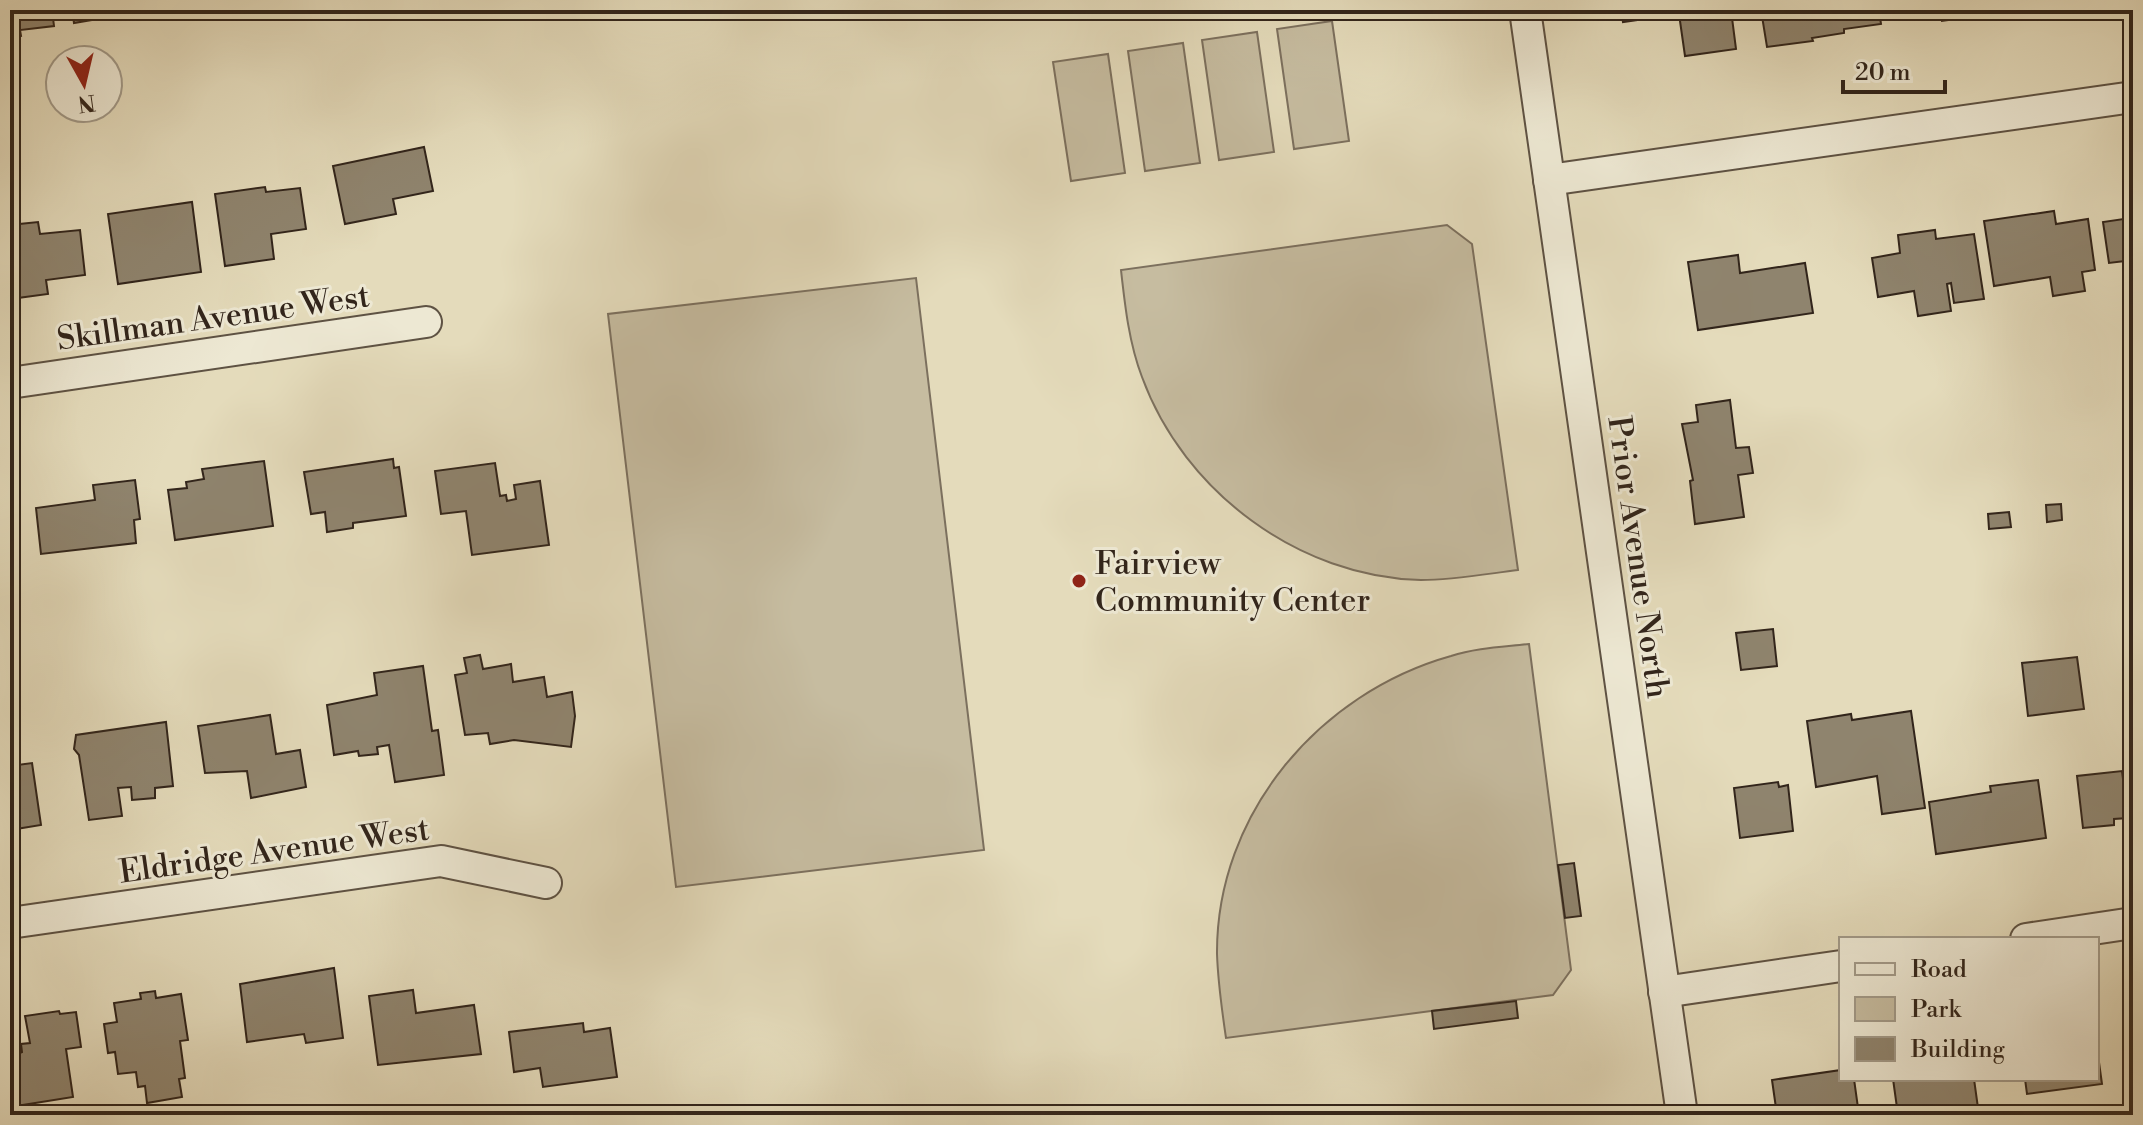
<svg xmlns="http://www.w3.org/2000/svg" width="2143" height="1125" viewBox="0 0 2143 1125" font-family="'Libre Bodoni',serif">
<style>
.green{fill:#c6bca0;stroke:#7c705e;stroke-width:2}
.building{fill:#8f846e;stroke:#32251b;stroke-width:2}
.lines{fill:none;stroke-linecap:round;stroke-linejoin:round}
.minor-casing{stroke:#5e5243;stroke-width:34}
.minor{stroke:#ede8d3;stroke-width:30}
.poi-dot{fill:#8f2418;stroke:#ede8d3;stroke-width:3}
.labels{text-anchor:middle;stroke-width:6;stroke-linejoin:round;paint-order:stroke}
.street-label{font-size:32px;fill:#32251b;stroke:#ede8d3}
.poi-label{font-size:32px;fill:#32251b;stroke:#ede8d3;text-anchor:start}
</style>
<rect width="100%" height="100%" fill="#e4dbbb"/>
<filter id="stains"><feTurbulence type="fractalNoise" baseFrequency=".0025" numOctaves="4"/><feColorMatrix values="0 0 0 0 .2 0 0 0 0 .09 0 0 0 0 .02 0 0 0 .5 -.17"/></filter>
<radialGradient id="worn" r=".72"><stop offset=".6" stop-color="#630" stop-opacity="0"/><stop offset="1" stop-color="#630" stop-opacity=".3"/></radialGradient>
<g class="green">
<path d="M1332,21L1349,141L1294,149L1277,29Z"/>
<path d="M1257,32L1274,152L1219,160L1202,40Z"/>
<path d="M1183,43L1200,163L1145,171L1128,51Z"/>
<path d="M1108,54L1125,173L1071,181L1053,62Z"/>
<path d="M1447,225L1472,244L1518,570C1486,574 1453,580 1421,580C1299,577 1184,492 1142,377C1129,343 1125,306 1121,270Z"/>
<path d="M916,278L984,850L676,887L608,314Z"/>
<path d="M1529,644L1571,970L1553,995L1226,1038C1222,1011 1218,982 1217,954C1216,814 1319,693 1451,656C1476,648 1503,647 1529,644Z"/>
</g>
<g class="building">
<path d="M10,10H52L54,26L20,30L21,36L10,38Z"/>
<path d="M72,10H150L74,23Z"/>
<path d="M1621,10H1731L1736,49L1685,56L1679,14L1623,22Z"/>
<path d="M1761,10H1879L1881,24L1844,29V33L1812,38L1813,41L1767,47Z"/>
<path d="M1940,10H1992L1993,14L1942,21Z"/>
<path d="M424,147L433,191L393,199L396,214L345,224L333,166Z"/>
<path d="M265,187L266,192L300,188L306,229L271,234L274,259L225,266L215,194Z"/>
<path d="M192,202L201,272L118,284L108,214Z"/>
<path d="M2129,204H2133V260L2109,263L2103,222L2131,218Z"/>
<path d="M2054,211L2056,224L2088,219L2095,270L2082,272L2085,291L2053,296L2050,277L1994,286L1984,221Z"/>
<path d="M38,222L40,234L80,230L85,275L46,280L48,294L10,299V225Z"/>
<path d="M1935,230L1936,239L1974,234L1984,299L1954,303L1951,283L1947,284L1951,311L1918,316L1914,291L1878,297L1872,258L1900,253L1898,235Z"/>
<path d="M1738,255L1740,273L1805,263L1813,313L1698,330L1688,262Z"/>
<path d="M1730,400L1736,448L1749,447L1753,473L1738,475L1744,517L1695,524L1690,481L1693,480L1682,424L1698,422L1696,405Z"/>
<path d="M393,459L394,468L399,467L406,516L353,523V528L327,532L325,512L311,514L304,472Z"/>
<path d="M264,461L273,526L175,540L168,490L187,488L186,482L204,479L202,469Z"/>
<path d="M495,463L500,496L506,495L507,501L516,499L514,485L540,481L549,545L472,555L466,511L441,514L435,471Z"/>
<path d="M135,480L140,519L134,520L136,543L41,554L36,508L95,500L93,485Z"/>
<path d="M2061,504L2062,520L2047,522L2046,505Z"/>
<path d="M2009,512L2011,527L1989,529L1988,514Z"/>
<path d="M1773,629L1777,666L1741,670L1736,633Z"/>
<path d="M480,655L483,669L511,664L513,682L544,677L547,697L572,692L575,716L571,747L514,740L490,744L488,733L465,735L455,675L467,673L464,658Z"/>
<path d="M2077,657L2084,709L2028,716L2022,663Z"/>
<path d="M423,666L432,731L438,730L444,775L395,782L389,745L377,747L378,754L359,756L358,751L334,755L327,705L377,695L374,673Z"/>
<path d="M1911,711L1925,808L1882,814L1877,776L1816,787L1807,721L1851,714L1852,720Z"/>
<path d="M270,715L276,754L300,750L306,787L251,798L247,771L205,773L198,726Z"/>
<path d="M166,722L173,786L155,788V798L132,800L131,787L118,788L122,816L89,820L79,755L74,749L76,735Z"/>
<path d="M32,763L41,825L10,830V766Z"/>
<path d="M2122,771L2128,818L2114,819V825L2083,828L2077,776Z"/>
<path d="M2038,780L2046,838L1936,854L1929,802L1991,792L1990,786Z"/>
<path d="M1778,782L1779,787L1788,785L1793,831L1740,838L1734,788Z"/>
<path d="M1574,863L1581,916L1565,918L1558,865Z"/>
<path d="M334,968L343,1038L306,1043L304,1034L247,1042L240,984Z"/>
<path d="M413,990L416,1013L474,1005L481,1054L378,1065L369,996Z"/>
<path d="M155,991L156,998L181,994L188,1040L180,1041L185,1078L179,1079L182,1097L147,1103L145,1086L138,1087L136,1072L118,1074L115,1052L108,1053L104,1024L117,1022L114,1003L141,999L140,993Z"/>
<path d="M1516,1001L1518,1018L1434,1029L1432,1011Z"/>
<path d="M59,1011L60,1014L76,1012L81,1047L66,1049L73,1097L10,1107V1057L22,1052L21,1044L30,1043L25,1016Z"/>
<path d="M583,1023L584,1032L610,1028L617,1077L543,1087L540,1068L514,1072L509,1032Z"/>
<path d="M2097,1048L2102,1084L2027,1094L2025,1079H2097Z"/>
<path d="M1841,1070V1079H1854L1859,1115H1777L1772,1080Z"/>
<path d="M1893,1079H1974L1978,1108L1951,1112V1115H1898Z"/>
</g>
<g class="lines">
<g class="minor-casing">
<g id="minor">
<path d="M1525,10L1682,1115"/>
<path d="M1549,180L2133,97"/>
<path d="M10,383L426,322"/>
<path d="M10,923L441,861L546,883"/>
<path d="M2026,939L2133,923"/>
<path d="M1664,992L1841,966"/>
</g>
</g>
<use href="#minor" class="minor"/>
</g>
<circle class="poi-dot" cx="1079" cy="581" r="8"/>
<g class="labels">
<g class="street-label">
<text transform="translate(213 317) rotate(-8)" y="11">Skillman Avenue West</text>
<text transform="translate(1639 557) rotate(82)" y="11">Prior Avenue North</text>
<text transform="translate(274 850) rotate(-8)" y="11">Eldridge Avenue West</text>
</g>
<g class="poi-label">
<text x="1095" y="574">Fairview<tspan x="1095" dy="37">Community Center</tspan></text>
</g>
</g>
<rect width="2143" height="1125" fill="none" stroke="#e4dbbb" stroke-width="40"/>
<rect x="12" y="12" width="2119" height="1101" fill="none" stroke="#32251b" stroke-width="4"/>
<rect x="20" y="20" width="2103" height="1085" fill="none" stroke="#32251b" stroke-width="2"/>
<rect x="1839" y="937" width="260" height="144" fill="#ede8d3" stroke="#a29a89" stroke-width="2"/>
<rect x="1855" y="963" width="40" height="12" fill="#ede8d3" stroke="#a29a89" stroke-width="2"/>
<text x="1911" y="977" font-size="24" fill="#32251b">Road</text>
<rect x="1855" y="997" width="40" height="24" fill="#c6bca0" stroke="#a29a89" stroke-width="2"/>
<text x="1911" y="1017" font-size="24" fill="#32251b">Park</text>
<rect x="1855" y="1037" width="40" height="24" fill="#8f846e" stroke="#a29a89" stroke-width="2"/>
<text x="1911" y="1057" font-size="24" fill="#32251b">Building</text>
<g transform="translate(84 84) rotate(172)"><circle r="38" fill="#ede8d3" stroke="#a29a89" stroke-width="2"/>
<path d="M0-6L14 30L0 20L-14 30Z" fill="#8f2418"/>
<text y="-12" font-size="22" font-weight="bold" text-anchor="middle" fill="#32251b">N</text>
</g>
<path d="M1843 80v12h102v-12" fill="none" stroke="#32251b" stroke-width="4"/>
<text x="1855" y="80" font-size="24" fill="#32251b" stroke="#ede8d3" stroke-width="6" paint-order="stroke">20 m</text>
<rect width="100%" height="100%" filter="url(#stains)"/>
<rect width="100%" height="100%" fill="url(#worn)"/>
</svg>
